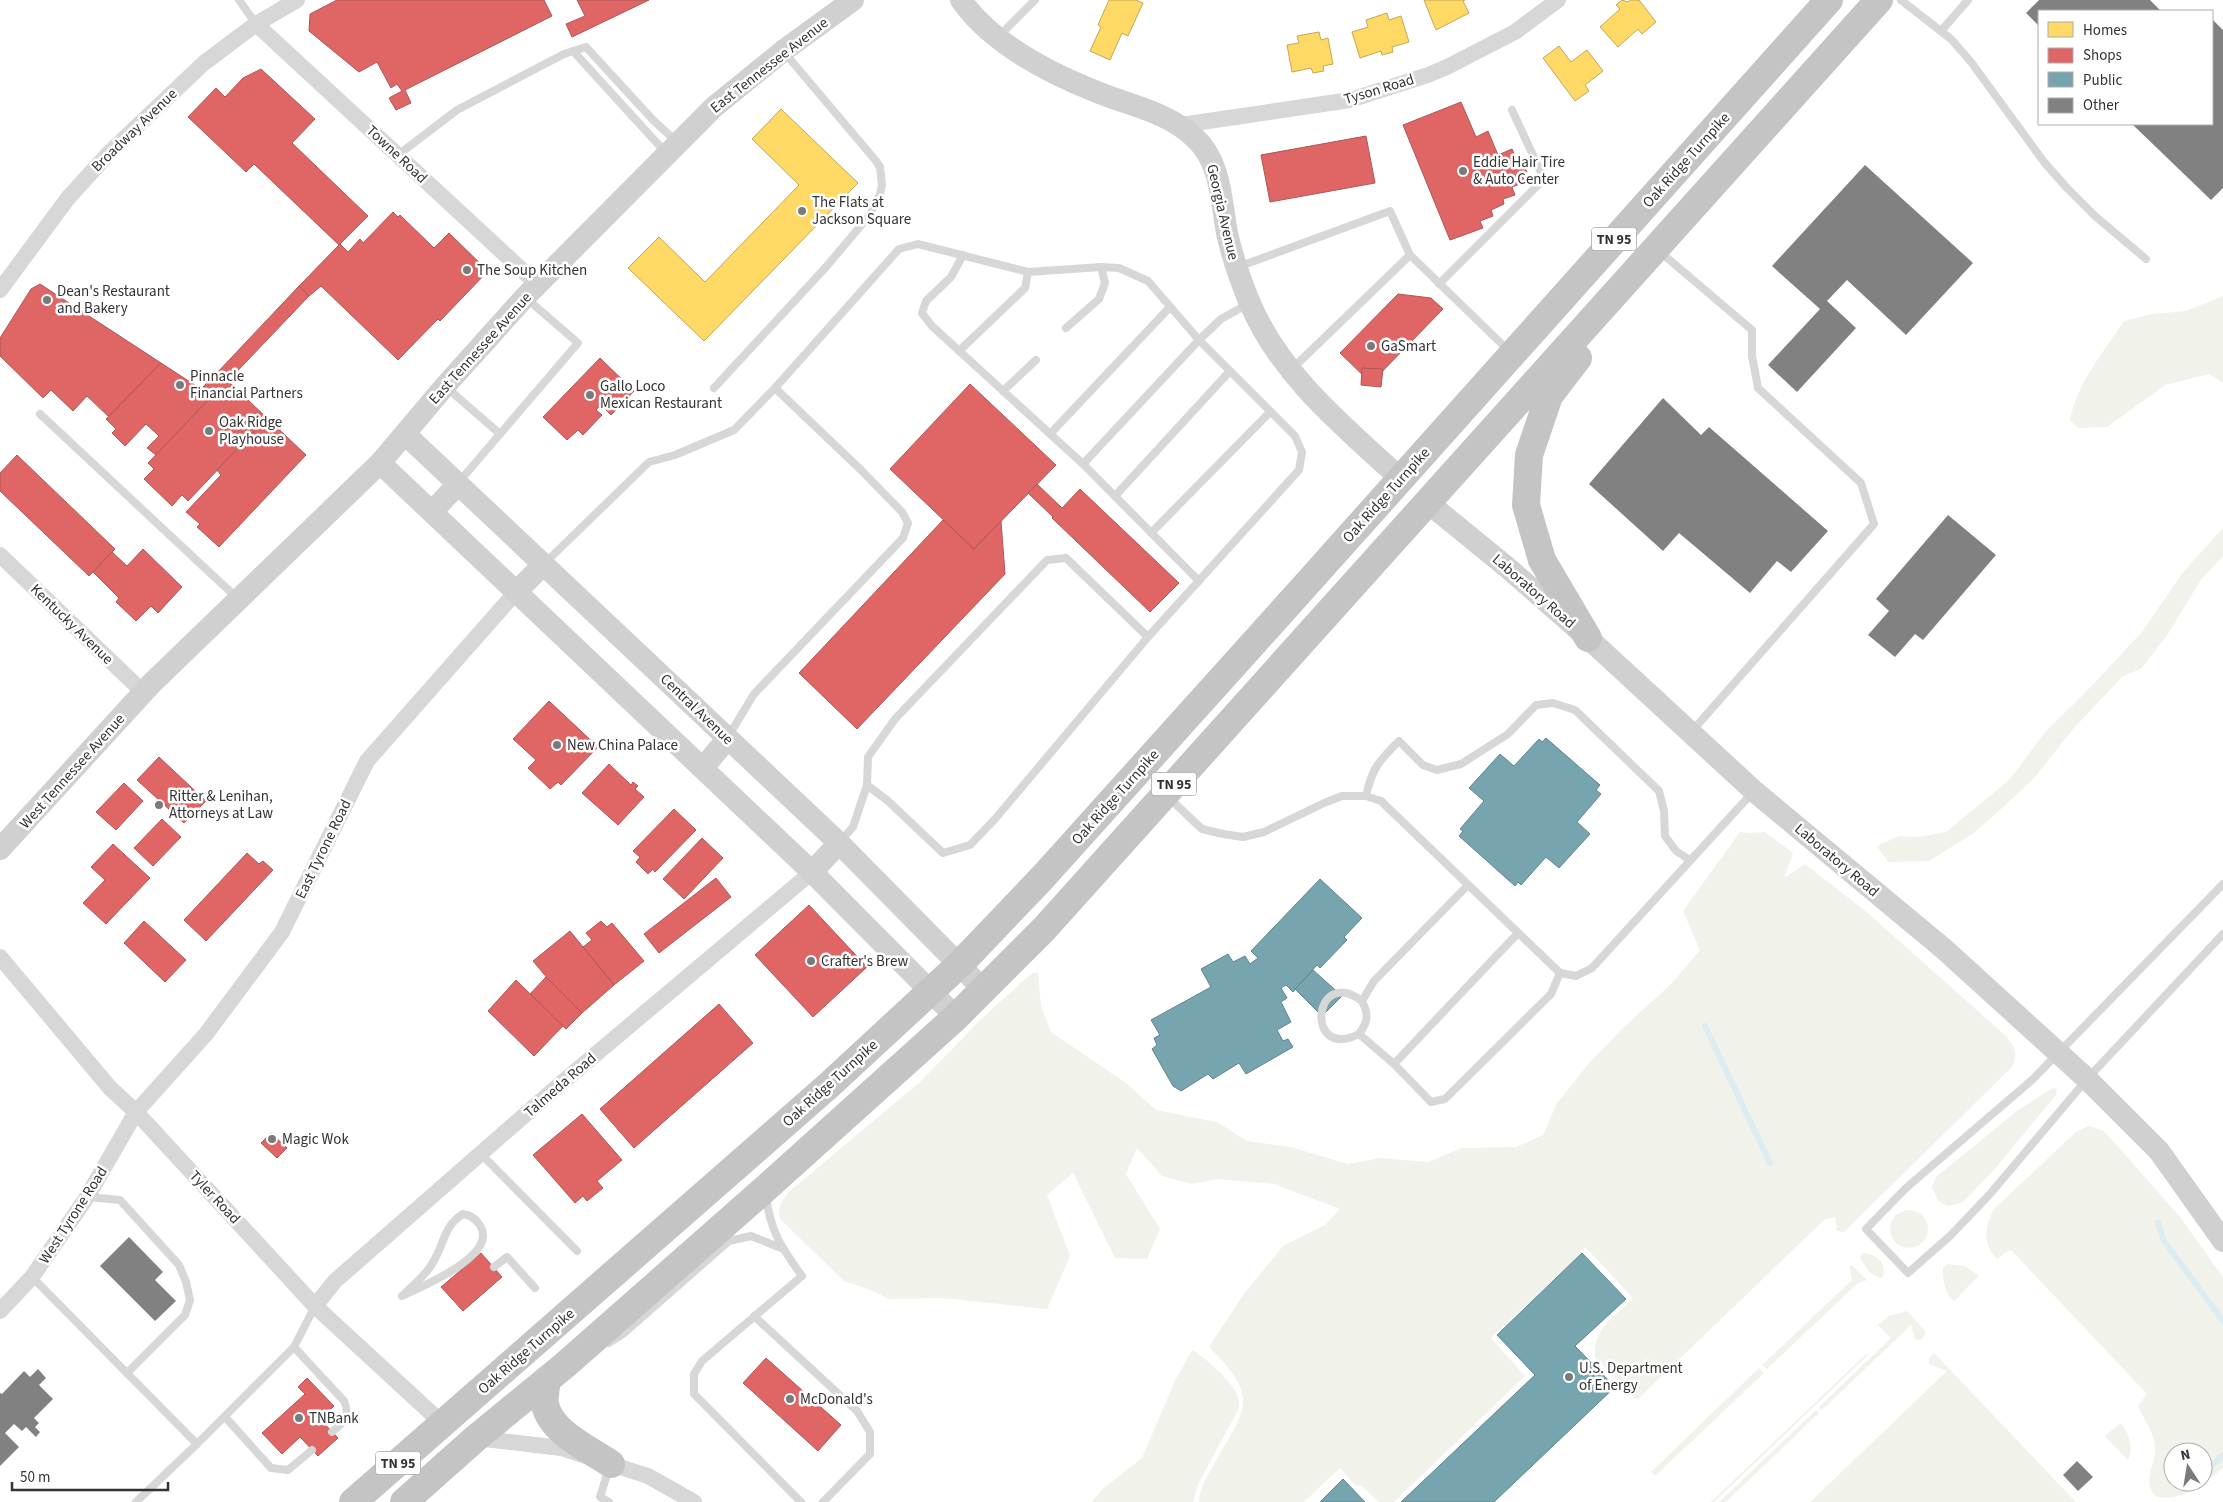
<svg xmlns="http://www.w3.org/2000/svg" width="2223" height="1502" viewBox="0 0 2223 1502" font-family="'Source Sans 3',sans-serif">
<style>
.green{fill:#f1f3eb;fill-rule:evenodd}
.homes{fill:#ffd966;stroke:#c2a757}
.shops{fill:#e06666;stroke:#ac5757}
.public{fill:#76a5af;stroke:#62838a}
.lines{fill:none;stroke-linecap:round;stroke-linejoin:round}
.stream{stroke:#dbecf2;stroke-width:6}
.building{fill:#818181}
.lane{stroke:#d7d7d7;stroke-width:8}
.street{stroke:#d7d7d7;stroke-width:16}
.secondary{stroke:#d0d0d0;stroke-width:22}
.highway{stroke:#c4c4c4;stroke-width:28}
.poi-dot{fill:#7a7a7a;stroke:#fff;stroke-width:2}
.labels{text-anchor:middle;stroke-width:5;stroke-linejoin:round;paint-order:stroke}
.shield{fill:#fff;stroke:#707070;stroke-width:1}
.shield-label{font-size:14px;font-weight:bold;fill:#333}
.street-label{font-size:15px;fill:#333;stroke:#fff}
.poi-label{font-size:15px;fill:#333;stroke:#fff;text-anchor:start}
</style>
<rect width="100%" height="100%" fill="#fff"/>
<g class="green">
<path d="M2223,296V383L2209,374L2165,385L2107,427L2078,428L2070,420C2077,383 2103,353 2124,321L2152,314L2186,311Z"/>
<path d="M2223,528V556L2200,581L2168,634L2142,668L2122,677L2074,728L2035,777L2013,798L1974,833L1929,861L1888,862L1877,846L1899,836L1919,837L1946,832L2009,780L2046,731L2083,695L2141,633L2184,571Z"/>
<path d="M1740,832L1750,833L1765,832L1793,853L1784,878L1805,864L1869,914L2007,1037C2015,1047 2018,1055 2012,1067L1844,1232L1837,1231L1835,1217L1824,1220L1637,1400L1595,1357C1592,1328 1616,1316 1633,1298L1585,1247L1581,1251L1582,1253L1491,1338L1525,1376L1394,1502H1379L1362,1486L1355,1485L1340,1468L1304,1502H1199C1200,1488 1206,1478 1213,1466C1245,1409 1262,1399 1209,1347L1243,1295L1283,1246L1325,1225L1340,1209L1274,1184L1218,1179L1192,1184L1162,1176L1137,1148L1126,1174L1160,1229L1147,1259L1115,1258L1073,1173L1047,1195L1070,1256L1047,1309L941,1298L889,1299L871,1290L844,1281L780,1219C777,1206 782,1200 791,1190L920,1082L983,1017L1031,974L1038,972L1041,1006L1051,1032L1126,1083L1156,1110L1217,1122L1247,1141L1291,1147L1348,1164L1380,1158L1428,1162L1462,1148L1516,1147L1543,1135L1557,1103L1590,1062L1624,1027L1671,984L1700,950L1683,911Z"/>
<path d="M2053,1088L2057,1089L2056,1095L1994,1170L1965,1200L1958,1204L1948,1206L1938,1201L1932,1187L1936,1177L2018,1110Z"/>
<path d="M2088,1126L2099,1129L2105,1132L2180,1217L2223,1277V1468C2205,1483 2182,1502 2157,1497C2142,1485 2153,1469 2155,1453C2156,1433 2145,1422 2138,1406L2147,1394L2012,1251H2008L1997,1259C1982,1245 1984,1223 1996,1207L2076,1132ZM2173,1452H2203V1482H2173Z"/>
<circle cx="1909" cy="1229" r="19"/>
<path d="M1863,1253C1877,1254 1888,1264 1882,1278C1871,1277 1864,1266 1860,1257Z"/>
<path d="M1948,1264L1965,1266L1979,1276L1954,1301C1945,1293 1942,1279 1943,1267Z"/>
<path d="M1852,1265L1867,1280L1858,1283L1767,1369L1762,1365L1852,1280L1849,1266Z"/>
<path d="M1907,1311L1926,1332L1923,1338L1918,1340L1915,1339L1911,1325L1822,1410L1819,1407L1891,1338L1878,1325L1889,1316Z"/>
<path d="M1192,1350C1205,1357 1234,1383 1238,1397C1240,1403 1239,1407 1237,1412L1198,1484L1193,1502H1091L1104,1488L1142,1458L1175,1381Z"/>
<path d="M1934,1353L2076,1502H1810L1947,1371L1929,1364V1358Z"/>
<path d="M1869,1354L1714,1502H1711L1865,1355Z"/>
<path d="M1759,1368L1764,1373L1655,1476L1651,1472Z"/>
<path d="M1816,1410L1819,1413L1726,1502H1719Z"/>
<path d="M2121,1423C2129,1433 2134,1448 2128,1460L2105,1436Z"/>
</g>
<g class="homes">
<path d="M1109,0H1136L1143,3L1128,36L1122,33L1110,60L1090,51L1101,27L1098,25Z"/>
<path d="M1424,0H1465L1463,1L1469,13L1436,30Z"/>
<path d="M1622,0L1628,2L1630,0H1639L1656,22L1642,34L1638,29L1618,47L1600,27L1620,9L1616,5Z"/>
<path d="M1387,13L1389,20L1401,16L1409,42L1392,47L1393,52L1382,55L1381,51L1360,58L1352,32L1368,27L1366,20Z"/>
<path d="M1319,32L1321,40L1328,38L1333,64L1323,66L1324,71L1313,73L1311,68L1292,72L1287,45L1299,43L1297,36Z"/>
<path d="M1559,46L1571,62L1587,50L1603,71L1585,85L1589,91L1575,101L1543,58Z"/>
<path d="M781,109L858,183L704,341L628,268L659,237L705,282L799,185L752,139Z"/>
</g>
<g class="shops">
<path d="M337,0H544L552,16L405,90L411,103L396,110L389,98L402,91L397,84L391,88L377,62L359,72L309,31L310,14Z"/>
<path d="M577,0H649L572,37L566,24L585,16Z"/>
<path d="M261,69L315,119L292,143L368,216L339,245L254,164L246,172L188,117L216,88L225,97L243,78Z"/>
<path d="M1461,102L1476,137L1488,131L1498,155L1512,149L1515,156L1520,154L1527,173L1522,175L1525,182L1512,187L1515,195L1503,199L1504,204L1491,210L1493,216L1480,221L1483,228L1450,240L1403,125Z"/>
<path d="M1366,136L1375,183L1270,202L1261,155Z"/>
<path d="M393,212L398,217L400,215L434,248L449,233L488,271L440,321L438,319L398,360L321,286L309,296L299,286L340,244L348,252L360,239L363,243Z"/>
<path d="M40,284L161,363L109,417L87,396L73,411L51,390L43,398L0,356V338L31,289Z"/>
<path d="M299,286L309,296L225,384L215,375Z"/>
<path d="M1398,294L1431,298L1443,309L1371,383L1340,353Z"/>
<path d="M600,358L634,391L611,415L601,405L596,410L602,415L583,435L578,430L567,440L543,417Z"/>
<path d="M161,363L201,389L204,386L213,395L156,455L147,448L159,436L146,424L125,446L112,433L116,429L106,419Z"/>
<path d="M1362,368L1383,369L1381,387L1361,385Z"/>
<path d="M215,375L225,384L228,381L267,418L188,501L182,495L172,506L144,479L154,469L148,463L213,395L204,386Z"/>
<path d="M970,384L1056,465L974,549L890,469Z"/>
<path d="M267,418L306,455L219,547L197,527L200,524L186,512L221,475L217,470Z"/>
<path d="M17,455L115,549L89,576L0,491V473Z"/>
<path d="M1037,484L1062,508L1080,489L1179,583L1150,612L1052,518L1053,517L1028,493Z"/>
<path d="M943,520L974,549L1001,521L1005,574L857,729L799,673Z"/>
<path d="M143,549L182,587L158,613L151,606L136,621L116,602L119,598L93,572L112,552L127,566Z"/>
<path d="M549,701L598,747L561,785L558,782L550,789L528,768L536,760L513,739Z"/>
<path d="M159,757L206,801L184,823L137,780Z"/>
<path d="M609,764L631,785L633,782L638,786L635,789L644,797L618,825L582,793Z"/>
<path d="M124,783L143,801L116,830L96,812Z"/>
<path d="M674,809L696,830L655,872L653,869L648,874L636,862L640,857L633,851Z"/>
<path d="M162,819L181,837L153,866L134,848Z"/>
<path d="M702,838L723,858L684,899L663,879Z"/>
<path d="M113,844L150,878L106,924L83,903L105,880L91,867Z"/>
<path d="M247,853L259,864L263,861L273,870L206,941L184,920Z"/>
<path d="M716,878L731,897L659,953L644,934Z"/>
<path d="M809,905L867,967L813,1017L755,955Z"/>
<path d="M144,921L186,960L165,982L124,943Z"/>
<path d="M601,921L607,927L612,923L644,961L614,985L583,947L592,940L586,933Z"/>
<path d="M570,931L614,985L582,1013L554,986L533,961Z"/>
<path d="M546,977L582,1013L566,1029L530,994Z"/>
<path d="M516,980L563,1026L534,1056L488,1011Z"/>
<path d="M719,1004L753,1043L634,1148L600,1109Z"/>
<path d="M582,1114L622,1160L597,1181L603,1188L587,1201L583,1196L575,1203L533,1155Z"/>
<path d="M271,1133L287,1148L277,1158L261,1143Z"/>
<path d="M481,1253L502,1277L463,1311L441,1287Z"/>
<path d="M766,1358L841,1425L818,1451L743,1383Z"/>
<path d="M307,1378L334,1406L320,1419L338,1438L318,1456L300,1437L282,1454L262,1433L305,1394L298,1387Z"/>
</g>
<g class="public">
<path d="M1546,738L1600,785L1596,790L1601,794L1577,822L1590,834L1559,868L1546,857L1521,885L1518,882L1515,886L1459,836L1463,831L1460,829L1484,801L1469,788L1500,754L1514,766L1539,739L1542,742Z"/>
<path d="M1320,879L1362,918L1344,937L1347,940L1320,968L1317,965L1293,992L1286,985L1281,988L1287,998L1281,1002L1291,1022L1277,1030L1283,1041L1288,1039L1293,1047L1246,1074L1239,1063L1213,1079L1208,1074L1181,1091L1173,1086L1152,1049L1157,1045L1154,1038L1160,1035L1151,1020L1211,987L1201,969L1228,954L1233,962L1245,956L1250,964L1258,958L1251,951Z"/>
<path d="M1313,970L1342,996L1322,1016L1295,989Z"/>
<path d="M1582,1253L1626,1299L1575,1346L1615,1387L1494,1502H1401L1535,1375L1497,1335Z"/>
<path d="M1343,1479L1365,1502H1320Z"/>
</g>
<g class="lines">
<g class="stream">
<path d="M1705,1026L1770,1163"/>
<path d="M2158,1223L2164,1241L2223,1321"/>
<path d="M2204,1473L2223,1455"/>
</g>
</g>
<g class="building">
<path d="M2039,0H2150L2161,11H2039V26L2026,13Z"/>
<path d="M2212,19L2223,30V188L2211,200L2132,124H2212Z"/>
<path d="M1865,165L1973,263L1906,335L1847,280L1827,301L1856,328L1797,392L1768,365L1820,309L1772,266Z"/>
<path d="M1663,398L1701,435L1709,427L1828,531L1791,572L1777,561L1750,593L1679,533L1663,551L1589,484Z"/>
<path d="M1948,515L1996,555L1923,640L1915,634L1895,657L1868,635L1889,611L1876,599Z"/>
<path d="M129,1237L163,1272L155,1280L176,1301L155,1321L100,1266Z"/>
<path d="M38,1369L46,1378L39,1385L53,1399L34,1418L39,1423L35,1427L40,1432L36,1437L26,1427L22,1431L14,1424L5,1433L19,1447L0,1466V1393L2,1394L24,1371L30,1377Z"/>
<path d="M2077,1461L2093,1477L2078,1491L2063,1475Z"/>
</g>
<g class="lines">
<g class="lane">
<path d="M239,0L256,24"/>
<path d="M1901,0L1951,39L1971,62L2044,162L2067,188L2095,216L2146,259"/>
<path d="M1941,31L1968,0"/>
<path d="M999,36L1035,0"/>
<path d="M573,51L666,153"/>
<path d="M398,155L457,110L564,54L586,47L653,120L677,142"/>
<path d="M1659,251L1752,330V356L1758,388L1861,483L1874,524L1693,730"/>
<path d="M963,255L951,277L926,301L922,313L932,326L1083,464L1199,581"/>
<path d="M1238,267L1390,211L1410,255"/>
<path d="M1439,284L1544,179L1512,110"/>
<path d="M1066,328L1099,299L1105,283L1101,267"/>
<path d="M959,351L1025,288L1028,272"/>
<path d="M1293,368L1410,255L1509,351"/>
<path d="M446,387L500,434L578,343L526,298"/>
<path d="M714,388L826,267L869,216L880,194L882,185L880,167L876,161L784,52"/>
<path d="M1003,391L1036,360"/>
<path d="M40,414L237,598"/>
<path d="M1050,434L1170,307"/>
<path d="M1083,464L1199,340L1221,319L1248,304"/>
<path d="M459,482L500,434"/>
<path d="M1115,496L1230,371"/>
<path d="M1151,533L1270,412"/>
<path d="M546,562L649,462L675,455L734,430L775,388L899,249L918,244L1028,272L1101,267L1119,268L1148,281L1199,340L1295,436L1302,452L1299,470L1148,637L995,819L970,845L943,853L888,801L867,785"/>
<path d="M728,737L754,694L903,538L908,523L902,512L861,470L775,388"/>
<path d="M1366,796C1372,768 1379,761 1399,741L1423,765L1437,770L1461,764L1508,734L1536,705L1553,703L1575,710L1659,791L1664,811L1665,836L1676,851L1690,860"/>
<path d="M1168,797L1202,829L1223,834L1243,837L1264,832L1324,803L1342,796H1366L1381,801L1560,973L1576,976L1592,968L1753,792"/>
<path d="M840,842L853,827L867,785L868,757L895,719L1047,560L1066,558L1148,637"/>
<path d="M2223,884L2032,1080L1906,1188L1866,1229L1908,1273L1951,1235L1990,1194L2087,1079L2223,934"/>
<path d="M1468,885L1374,981L1362,1001C1369,1015 1368,1022 1359,1034L1394,1064L1431,1102L1445,1099L1551,994L1560,973"/>
<path d="M1359,1034C1304,1062 1313,964 1362,1001"/>
<path d="M1394,1064L1518,933"/>
<path d="M481,1154L577,1251"/>
<path d="M766,1195C770,1231 781,1247 802,1276L702,1361L694,1374V1394L801,1502"/>
<path d="M87,1197L120,1200L179,1265L186,1282L190,1300L185,1315L127,1373"/>
<path d="M463,1214C471,1215 477,1220 481,1227C496,1257 422,1286 402,1296C412,1286 425,1276 432,1264C444,1246 443,1226 463,1214Z"/>
<path d="M494,1267L507,1257L535,1288"/>
<path d="M32,1277L197,1444L136,1502"/>
<path d="M754,1316L857,1411L870,1432V1454L823,1502"/>
<path d="M609,1343L623,1334L729,1241L751,1236L781,1248"/>
<path d="M294,1347L344,1401C351,1417 344,1422 332,1432"/>
<path d="M226,1418L271,1468L288,1470L312,1450"/>
<path d="M197,1444L294,1347L315,1306"/>
<path d="M609,1502L600,1497L609,1468"/>
</g>
<g class="street">
<path d="M256,24L537,284"/>
<path d="M1181,125L1350,100L1428,75L1447,67L1515,32L1558,0"/>
<path d="M0,290L68,198L110,152L204,63L256,24L297,0"/>
<path d="M0,555L143,692"/>
<path d="M0,957L110,1088L136,1112L315,1306L443,1424"/>
<path d="M315,1306L335,1281L558,1086L812,872"/>
<path d="M0,1311L32,1277L87,1197L136,1112L206,1034L282,932L367,761L517,591"/>
<path d="M476,1438L561,1448L648,1476L694,1502"/>
</g>
<g class="secondary">
<path d="M961,0C991,43 1049,73 1097,92C1131,106 1168,112 1195,138C1221,162 1221,200 1227,233C1232,256 1240,279 1249,301C1279,374 1343,426 1400,478"/>
<path d="M405,434L839,843L984,990"/>
<path d="M380,463L812,872L956,1017"/>
<path d="M1427,502L1508,568L1588,638L1754,791L1944,949L2087,1079L2159,1151L2223,1241"/>
<path d="M432,512L458,484"/>
<path d="M517,591L544,564"/>
<path d="M703,768L727,739"/>
<path d="M0,849L152,683L380,463L445,386L525,297L714,107L783,51L853,0"/>
<path d="M812,872L839,843"/>
</g>
<g class="highway">
<path d="M1578,358L1549,396L1529,455L1526,505L1542,560L1588,638"/>
<path d="M547,1380C546,1387 544,1396 545,1404C550,1432 589,1449 611,1464"/>
<path d="M353,1502L828,1086L960,964L1043,877L1304,587L1829,0"/>
<path d="M404,1502L476,1438L565,1365L766,1188L956,1017L1044,929L1879,0"/>
</g>
</g>
<g class="poi-dot">
<circle cx="1463" cy="171" r="5"/>
<circle cx="802" cy="211" r="5"/>
<circle cx="467" cy="270" r="5"/>
<circle cx="47" cy="300" r="5"/>
<circle cx="1371" cy="346" r="5"/>
<circle cx="180" cy="385" r="5"/>
<circle cx="590" cy="395" r="5"/>
<circle cx="209" cy="431" r="5"/>
<circle cx="557" cy="745" r="5"/>
<circle cx="159" cy="805" r="5"/>
<circle cx="811" cy="961" r="5"/>
<circle cx="272" cy="1139" r="5"/>
<circle cx="1569" cy="1377" r="5"/>
<circle cx="790" cy="1399" r="5"/>
<circle cx="299" cy="1418" r="5"/>
</g>
<g class="labels">
<g class="shield">
<rect x="1591.5" y="227.5" width="45" height="23" rx="4"/>
<rect x="1151.5" y="772.5" width="45" height="23" rx="4"/>
<rect x="375.5" y="1451.5" width="45" height="23" rx="4"/>
</g>
<g class="shield-label">
<text x="1614" y="244">TN 95</text>
<text x="1174" y="789">TN 95</text>
<text x="398" y="1468">TN 95</text>
</g>
<g class="street-label">
<text transform="translate(769 65) rotate(-38)" y="5">East Tennessee Avenue</text>
<text transform="translate(1379 89) rotate(-17)" y="5">Tyson Road</text>
<text transform="translate(134 130) rotate(-44)" y="5">Broadway Avenue</text>
<text transform="translate(397 154) rotate(43)" y="5">Towne Road</text>
<text transform="translate(1686 160) rotate(-48)" y="5">Oak Ridge Turnpike</text>
<text transform="translate(1223 212) rotate(77)" y="5">Georgia Avenue</text>
<text transform="translate(480 348) rotate(-48)" y="5">East Tennessee Avenue</text>
<text transform="translate(1386 495) rotate(-48)" y="5">Oak Ridge Turnpike</text>
<text transform="translate(1534 591) rotate(41)" y="5">Laboratory Road</text>
<text transform="translate(72 624) rotate(44)" y="5">Kentucky Avenue</text>
<text transform="translate(697 709) rotate(44)" y="5">Central Avenue</text>
<text transform="translate(72 771) rotate(-48)" y="5">West Tennessee Avenue</text>
<text transform="translate(1115 797) rotate(-48)" y="5">Oak Ridge Turnpike</text>
<text transform="translate(323 849) rotate(-64)" y="5">East Tyrone Road</text>
<text transform="translate(1837 860) rotate(40)" y="5">Laboratory Road</text>
<text transform="translate(830 1083) rotate(-42)" y="5">Oak Ridge Turnpike</text>
<text transform="translate(560 1085) rotate(-41)" y="5">Talmeda Road</text>
<text transform="translate(215 1197) rotate(47)" y="5">Tyler Road</text>
<text transform="translate(73 1215) rotate(-57)" y="5">West Tyrone Road</text>
<text transform="translate(526 1351) rotate(-41)" y="5">Oak Ridge Turnpike</text>
</g>
<g class="poi-label">
<text x="1473" y="167">Eddie Hair Tire<tspan x="1473" dy="17">&amp; Auto Center</tspan></text>
<text x="812" y="207">The Flats at<tspan x="812" dy="17">Jackson Square</tspan></text>
<text x="477" y="275">The Soup Kitchen</text>
<text x="57" y="296">Dean's Restaurant<tspan x="57" dy="17">and Bakery</tspan></text>
<text x="1381" y="351">GaSmart</text>
<text x="190" y="381">Pinnacle<tspan x="190" dy="17">Financial Partners</tspan></text>
<text x="600" y="391">Gallo Loco<tspan x="600" dy="17">Mexican Restaurant</tspan></text>
<text x="219" y="427">Oak Ridge<tspan x="219" dy="17">Playhouse</tspan></text>
<text x="567" y="750">New China Palace</text>
<text x="169" y="801">Ritter &amp; Lenihan,<tspan x="169" dy="17">Attorneys at Law</tspan></text>
<text x="821" y="966">Crafter's Brew</text>
<text x="282" y="1144">Magic Wok</text>
<text x="1579" y="1373">U.S. Department<tspan x="1579" dy="17">of Energy</tspan></text>
<text x="800" y="1404">McDonald's</text>
<text x="309" y="1423">TNBank</text>
</g>
</g>
<rect x="2038" y="10" width="175" height="115" fill="#ffffff" stroke="#adadad"/>
<rect x="2048" y="22" width="25" height="15" fill="#ffd966" stroke="#adadad"/>
<text x="2083" y="35" font-size="15" fill="#333333">Homes</text>
<rect x="2048" y="48" width="25" height="15" fill="#e06666" stroke="#adadad"/>
<text x="2083" y="60" font-size="15" fill="#333333">Shops</text>
<rect x="2048" y="72" width="25" height="15" fill="#76a5af" stroke="#adadad"/>
<text x="2083" y="85" font-size="15" fill="#333333">Public</text>
<rect x="2048" y="98" width="25" height="15" fill="#818181" stroke="#adadad"/>
<text x="2083" y="110" font-size="15" fill="#333333">Other</text>
<g transform="translate(2188 1467) rotate(348)"><circle r="24" fill="#ffffff" stroke="#adadad"/>
<path d="M0-4L9 19L0 12L-9 19Z" fill="#7a7a7a"/>
<text y="-8" font-size="14" font-weight="bold" text-anchor="middle" fill="#333333">N</text>
</g>
<path d="M12 1482v8h156v-8" fill="none" stroke="#333333" stroke-width="2.5"/>
<text x="20" y="1482" font-size="15" fill="#333333" stroke="#ffffff" stroke-width="4" paint-order="stroke">50 m</text>
</svg>
